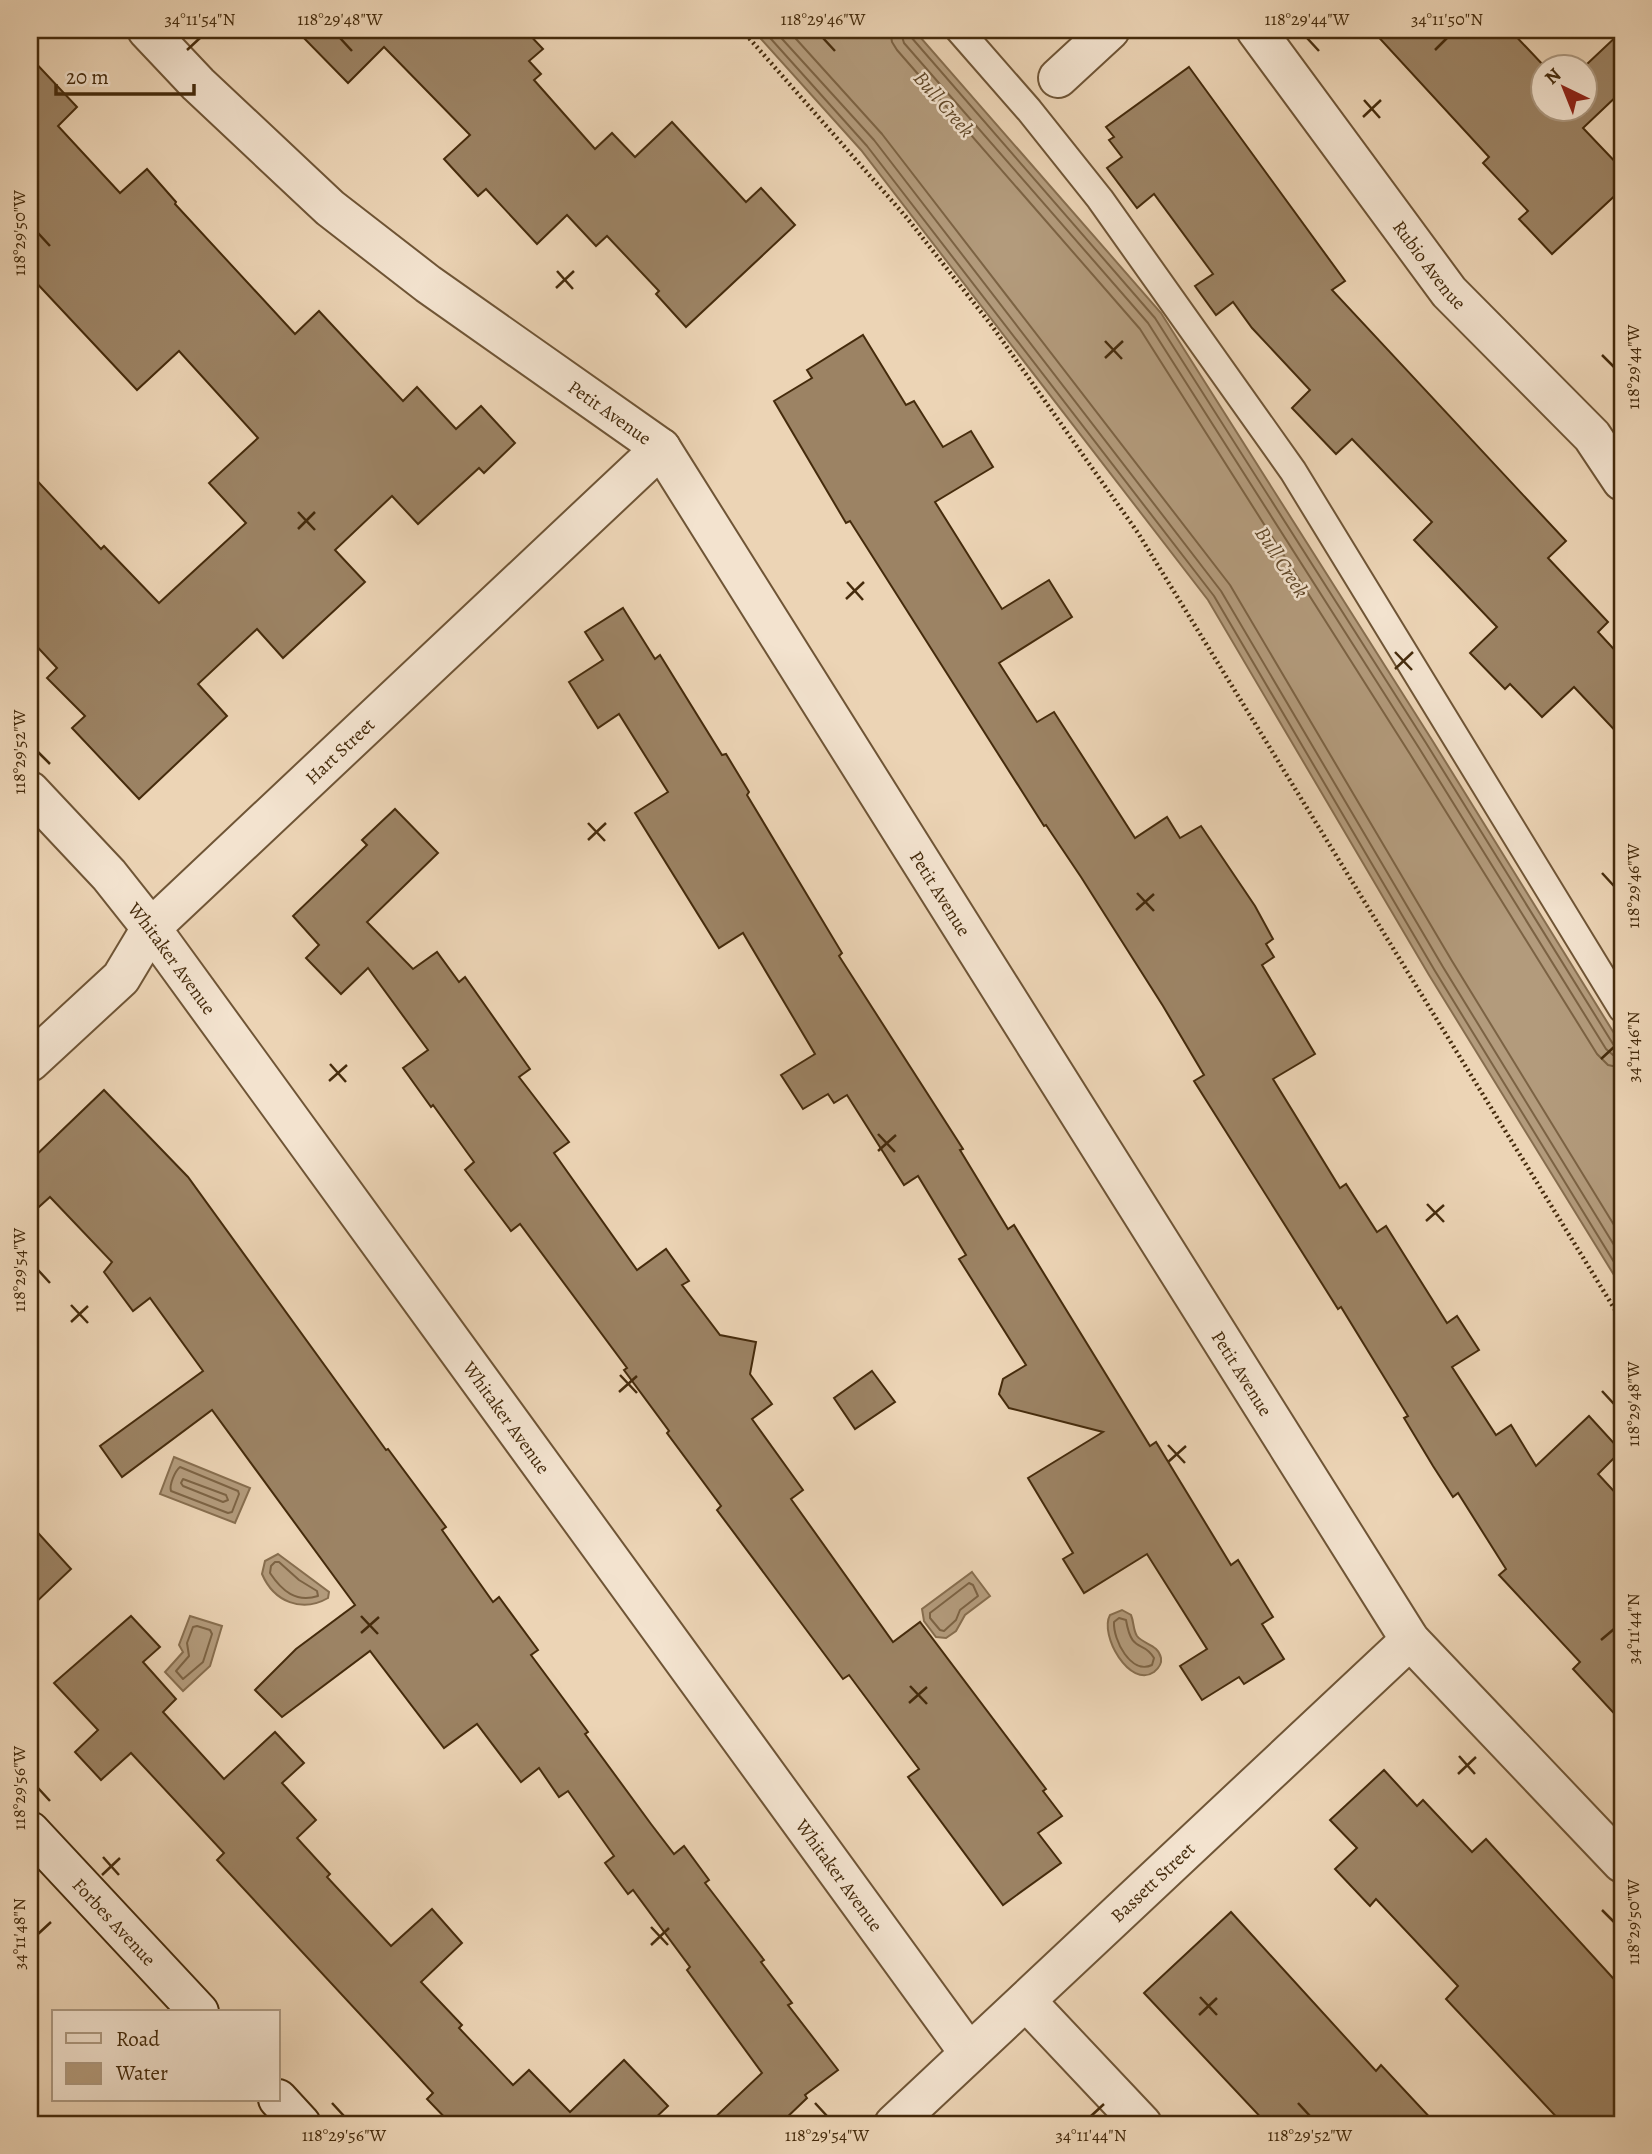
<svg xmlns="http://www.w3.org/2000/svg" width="1652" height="2154" viewBox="0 0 1652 2154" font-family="Alegreya,serif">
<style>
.water{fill:#b39b7c;stroke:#876e4f;stroke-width:2}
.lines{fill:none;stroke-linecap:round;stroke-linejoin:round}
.shore{stroke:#7c6344;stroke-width:2}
.building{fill:#9c8364;stroke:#452b0c;stroke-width:2}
.lane-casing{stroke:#6f5536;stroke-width:30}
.street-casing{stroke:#6f5536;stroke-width:42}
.secondary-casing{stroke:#452b0c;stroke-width:42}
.path{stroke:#452b0c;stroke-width:4.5;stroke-dasharray:2 3.5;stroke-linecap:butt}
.lane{stroke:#f3e3cf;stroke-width:26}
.street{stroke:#f3e3cf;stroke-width:38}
.secondary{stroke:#f3e3cf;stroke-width:38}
.ticks{fill:none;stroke:#452b0c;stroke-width:2.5}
.labels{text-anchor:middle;stroke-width:5;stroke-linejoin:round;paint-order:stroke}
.street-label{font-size:19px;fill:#452b0c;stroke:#f3e3cf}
.water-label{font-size:21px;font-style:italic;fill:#604728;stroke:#f3e3cf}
.neatline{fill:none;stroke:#452b0c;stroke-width:2.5}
.ticks-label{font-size:18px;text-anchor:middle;fill:#452b0c}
</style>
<rect width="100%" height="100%" fill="#ecd4b5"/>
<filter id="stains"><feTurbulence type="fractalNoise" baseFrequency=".00286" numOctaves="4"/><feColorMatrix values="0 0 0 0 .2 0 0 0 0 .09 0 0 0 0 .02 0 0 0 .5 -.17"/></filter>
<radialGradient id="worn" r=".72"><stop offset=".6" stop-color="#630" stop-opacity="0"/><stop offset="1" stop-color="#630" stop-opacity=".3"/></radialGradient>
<g class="water">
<path d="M753,30H914L1161,313L1432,740L1622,1046V1288L1429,975L1208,600L861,150Z"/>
<path d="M174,1457L250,1488L235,1523L160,1494Z"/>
<path d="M278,1554L329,1592L328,1598C302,1613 274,1602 262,1574L265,1561Z"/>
<path d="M972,1572L990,1596L965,1615L956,1631L946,1638L936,1637L924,1621L922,1609Z"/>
<path d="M1122,1610L1131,1615C1134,1622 1133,1630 1137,1636C1144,1645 1158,1644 1161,1658C1162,1664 1159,1668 1154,1672C1130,1689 1099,1635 1110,1615Z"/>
<path d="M190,1616L222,1626L210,1666L183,1691L165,1672L183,1652L179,1645Z"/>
</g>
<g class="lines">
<g class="shore">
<path d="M763,30L867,146L1214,596L1435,971L1622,1275"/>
<path d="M774,30L874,140L1221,591L1443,967L1622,1258"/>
<path d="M788,30L882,134L1230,585L1452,961L1622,1238"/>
<path d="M890,30L892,42L897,50L1140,329L1410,754L1597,1054L1608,1065L1622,1068"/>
<path d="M900,30L904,43L1148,323L1419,748L1606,1049L1613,1055L1622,1057"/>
<path d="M909,30L911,37L1155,318L1426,743L1613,1044L1622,1048"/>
<path d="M180,1467L238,1491L239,1494L232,1512L228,1513L171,1491C169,1485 175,1471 180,1467Z"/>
<path d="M183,1479L226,1495L228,1500L223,1502L183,1486L181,1483Z"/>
<path d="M275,1562H279L299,1580L317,1591L318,1596C296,1603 282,1591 270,1573L271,1566Z"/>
<path d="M969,1583L973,1585L978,1596L960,1610L956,1620L944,1631L940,1630L930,1618V1613Z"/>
<path d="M1119,1618L1126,1620C1132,1655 1143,1639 1154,1658L1152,1665C1131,1675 1113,1640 1114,1622Z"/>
<path d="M197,1626L210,1630L212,1634L203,1662L183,1679L176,1671L189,1656L187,1643L193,1627Z"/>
</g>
</g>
<g class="building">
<path d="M296,30H525L543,49L529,61L541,74L534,80L595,149L612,133L635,157L672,122L746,202L761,188L795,225L686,327L656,294L659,291L607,236L596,246L567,215L537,244L486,189L478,196L444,159L470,135L384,47L348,83Z"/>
<path d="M1372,30H1510L1544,66V108H1583L1586,111V65L1622,31V91L1583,128L1622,169V189L1552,254L1519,219L1528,211L1483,163L1489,157Z"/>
<path d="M30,57L77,107L58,126L120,193L147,169L176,202L175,204L295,334L319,311L403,401L417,387L456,429L481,406L515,443L484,473L479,468L418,524L392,496L335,550L365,582L283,658L257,629L198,684L227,716L139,799L72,728L85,716L47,678L57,668L30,639V473L101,549L104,546L159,603L246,523L209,483L258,438L179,351L137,390L30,276Z"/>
<path d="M1189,67L1345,281L1332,290L1566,541L1548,558L1608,622L1598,632L1622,658V738L1574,687L1542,717L1510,684L1505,689L1470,653L1497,627L1414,540L1432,522L1352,439L1336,454L1292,408L1310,390L1252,328L1233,302L1216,315L1195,286L1213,274L1154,194L1137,208L1107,168L1122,157L1109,140L1114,137L1106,127Z"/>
<path d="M863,335L906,405L914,401L943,447L971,431L993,467L935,502L1002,609L1049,580L1072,617L999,663L1037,722L1054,712L1135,838L1167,817L1180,838L1201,826L1255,906L1273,939L1266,944L1274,957L1262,965L1315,1054L1273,1079L1340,1188L1346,1184L1377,1232L1386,1226L1447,1323L1457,1316L1479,1350L1452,1367L1496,1435L1511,1425L1536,1466L1589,1416L1621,1451L1598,1474L1622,1500V1722L1573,1669L1580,1662L1499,1575L1506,1569L1458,1493L1453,1497L1433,1466L1404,1418L1408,1416L1341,1307L1338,1309L1194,1081L1204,1075L1163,1006L1081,877L1046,825L1044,826L850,521L846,523L774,401L812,378L807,370Z"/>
<path d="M623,608L655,659L660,655L722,755L726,754L749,792L747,795L842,953L839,956L963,1149L960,1150L1008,1229L1014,1225L1150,1446L1156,1442L1231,1565L1238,1560L1273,1617L1262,1624L1284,1659L1244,1684L1239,1677L1202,1700L1180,1666L1207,1649L1147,1554L1084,1593L1063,1559L1073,1553L1028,1478L1103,1432L1009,1408L999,1394L1003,1379L1026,1365L959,1259L966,1255L918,1176L904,1185L847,1095L834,1103L828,1094L803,1109L781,1075L815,1054L743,933L719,948L635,813L668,792L619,714L598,728L569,682L603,660L585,632Z"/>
<path d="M395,809L438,853L367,922L413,969L437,952L459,982L465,977L530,1069L519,1077L569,1142L554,1153L637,1270L666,1249L689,1281L682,1285L720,1335L756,1342L750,1374L772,1404L752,1419L803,1490L791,1499L893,1642L920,1622L1046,1789L1043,1791L1062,1816L1038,1833L1061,1863L1003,1905L908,1777L919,1769L849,1675L843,1679L717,1510L721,1506L667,1433L669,1431L624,1370L627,1368L520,1224L511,1231L465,1170L474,1162L433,1105L431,1107L403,1068L428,1050L368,968L341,994L306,958L319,945L293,916L367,845L362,840Z"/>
<path d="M104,1090L188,1177L386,1450L388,1449L446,1527L442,1530L493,1602L499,1597L538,1650L531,1655L588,1732L585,1734L651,1824L674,1854L684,1846L709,1880L705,1883L764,1960L761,1962L792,2003L788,2005L838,2070L805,2095L807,2098L780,2124H708L762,2073L687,1970L690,1967L633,1890L628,1894L605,1863L614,1856L568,1791L559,1797L539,1768L521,1782L477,1724L444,1748L370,1651L282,1717L255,1690L296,1649L355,1605L212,1410L122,1477L100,1446L203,1371L150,1298L133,1311L104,1272L112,1262L50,1197L30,1215V1161Z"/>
<path d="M872,1371L895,1402L855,1429L834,1398Z"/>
<path d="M30,1524L71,1569L30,1608Z"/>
<path d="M131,1616L160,1647L143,1662L176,1699L163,1712L224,1779L275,1732L304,1763L282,1783L316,1820L297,1838L330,1874L327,1877L391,1946L432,1909L462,1943L421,1982L462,2025L459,2028L513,2085L529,2070L570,2112L624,2060L668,2106L649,2124H451L427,2099L433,2093L217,1860L224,1853L131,1753L101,1780L75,1752L98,1730L54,1683Z"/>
<path d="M1384,1770L1417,1806L1423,1800L1472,1852L1486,1839L1622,1988V2124H1563L1446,1999L1458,1986L1376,1899L1370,1906L1335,1869L1357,1848L1330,1820Z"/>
<path d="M1231,1912L1376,2071L1381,2065L1436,2124H1267L1144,1993Z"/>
</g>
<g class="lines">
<g class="lane-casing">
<path id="lane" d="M959,30L1029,110L1100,199L1293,471L1622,1009"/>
</g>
<g class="street-casing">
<g id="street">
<path id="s1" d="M147,30L198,84L330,208L428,284L661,448L1410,1640L1622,1863"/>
<path id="s2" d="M1256,30L1449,292L1592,436L1622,481"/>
<path d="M1058,78L1110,30"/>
<path id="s3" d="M30,791L109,875L151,928L969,2053"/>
<path id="s4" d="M30,1062L121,978L151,928L661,448"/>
<path d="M1026,2001L1142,2124"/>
<path id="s5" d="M894,2124L1410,1640"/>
</g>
</g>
<g class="secondary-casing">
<g id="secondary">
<path id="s6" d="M30,1831L199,2012"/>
<path d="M278,2099L301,2124"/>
</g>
</g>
<path class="path" d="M742,30L907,218L992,326L1138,533L1622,1321"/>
<use href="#lane" class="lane"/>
<use href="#street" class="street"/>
<use href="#secondary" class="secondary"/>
</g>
<path class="ticks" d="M340,38L352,51M823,38L835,51M1307,38L1319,51M187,50L200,38M1435,50L1447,38M1364,100L1380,118M1363,117L1381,100M38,233L50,246M557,271L573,289M556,288L574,271M1105,341L1122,359M1602,355L1614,367M1105,358L1123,341M298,512L315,530M298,529L315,512M847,582L863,600M846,599L864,582M1395,652L1412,670M1395,669L1413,652M38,752L50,764M588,823L605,841M588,840L606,823M1602,873L1614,886M1137,893L1154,911M1136,910L1154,894M1601,1059L1614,1047M330,1064L346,1082M329,1081L347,1065M878,1134L895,1152M878,1151L896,1135M1427,1204L1444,1222M1426,1221L1444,1205M38,1270L50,1283M71,1305L88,1323M71,1322L88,1306M620,1375L637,1393M1602,1391L1614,1404M619,1392L637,1376M1168,1445L1185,1463M1168,1462L1186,1446M361,1616L378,1634M361,1633L379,1617M1601,1640L1614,1629M910,1686L927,1704M909,1703L927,1687M1459,1756L1475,1774M1458,1774L1476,1757M38,1788L50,1801M103,1857L119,1875M102,1875L120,1858M1602,1910L1614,1922M651,1927L668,1945M38,1934L51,1922M651,1945L669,1928M1200,1997L1217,2015M1199,2015L1217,1998M332,2103L344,2116M815,2103L827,2116M1298,2103L1310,2116M1091,2116L1104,2104"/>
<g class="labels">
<g class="street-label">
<text dy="7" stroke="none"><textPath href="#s2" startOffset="292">Rubio Avenue</textPath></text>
<text dy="7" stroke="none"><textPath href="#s1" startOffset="602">Petit Avenue</textPath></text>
<text dy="7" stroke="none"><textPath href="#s4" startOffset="441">Hart Street</textPath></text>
<text dy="7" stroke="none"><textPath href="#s1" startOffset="1190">Petit Avenue</textPath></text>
<text dy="7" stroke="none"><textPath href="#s3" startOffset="220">Whitaker Avenue</textPath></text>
<text dy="7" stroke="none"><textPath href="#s1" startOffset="1757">Petit Avenue</textPath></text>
<text dy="7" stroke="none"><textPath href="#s3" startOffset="788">Whitaker Avenue</textPath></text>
<text dy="7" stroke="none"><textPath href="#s3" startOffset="1354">Whitaker Avenue</textPath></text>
<text dy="7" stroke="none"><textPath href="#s5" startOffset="354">Bassett Street</textPath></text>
<text dy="7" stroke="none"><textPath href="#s6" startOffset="124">Forbes Avenue</textPath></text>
</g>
<g class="water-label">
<text transform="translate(944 104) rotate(49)" y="7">Bull Creek</text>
<text transform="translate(1282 562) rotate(57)" y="7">Bull Creek</text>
</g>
</g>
<rect width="1652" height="2154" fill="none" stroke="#ecd4b5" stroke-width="77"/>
<rect x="52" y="2010" width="228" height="91" fill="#f3e3cf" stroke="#ad9981" stroke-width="2"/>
<rect x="66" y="2033" width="35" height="10" fill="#f3e3cf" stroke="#ad9981" stroke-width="2"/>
<text x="116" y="2046" font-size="21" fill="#452b0c">Road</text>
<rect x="66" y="2063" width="35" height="21" fill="#b39b7c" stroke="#ad9981" stroke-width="2"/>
<text x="116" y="2080" font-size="21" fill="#452b0c">Water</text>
<g transform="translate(1564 88) rotate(317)"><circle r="33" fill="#f3e3cf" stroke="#ad9981" stroke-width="2"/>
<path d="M0-5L12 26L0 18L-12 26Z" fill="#8f2418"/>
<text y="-10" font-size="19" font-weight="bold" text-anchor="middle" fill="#452b0c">N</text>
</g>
<path d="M56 84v10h138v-10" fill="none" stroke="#452b0c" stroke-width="3.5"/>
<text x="66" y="84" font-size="21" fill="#452b0c" stroke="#f3e3cf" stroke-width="5" paint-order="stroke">20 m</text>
<rect x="38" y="38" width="1576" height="2078" class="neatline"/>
<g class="ticks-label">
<text x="200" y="25">34°11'54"N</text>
<text x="340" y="25">118°29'48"W</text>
<text x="823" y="25">118°29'46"W</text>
<text x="1307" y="25">118°29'44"W</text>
<text x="1447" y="25">34°11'50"N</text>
<text transform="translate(19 233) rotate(-90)" y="6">118°29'50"W</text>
<text transform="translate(1633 367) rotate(-90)" y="6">118°29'44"W</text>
<text transform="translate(19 752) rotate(-90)" y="6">118°29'52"W</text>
<text transform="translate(1633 886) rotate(-90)" y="6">118°29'46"W</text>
<text transform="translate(1633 1047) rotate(-90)" y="6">34°11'46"N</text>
<text transform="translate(19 1270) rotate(-90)" y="6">118°29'54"W</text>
<text transform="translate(1633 1404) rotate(-90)" y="6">118°29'48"W</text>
<text transform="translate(1633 1629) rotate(-90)" y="6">34°11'44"N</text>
<text transform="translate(19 1788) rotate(-90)" y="6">118°29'56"W</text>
<text transform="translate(1633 1922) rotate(-90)" y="6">118°29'50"W</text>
<text transform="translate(19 1934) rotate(-90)" y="6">34°11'48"N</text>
<text x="344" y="2141">118°29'56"W</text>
<text x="827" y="2141">118°29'54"W</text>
<text x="1091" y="2141">34°11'44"N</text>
<text x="1310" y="2141">118°29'52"W</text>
</g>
<rect width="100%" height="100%" filter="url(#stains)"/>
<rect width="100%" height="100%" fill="url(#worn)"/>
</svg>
